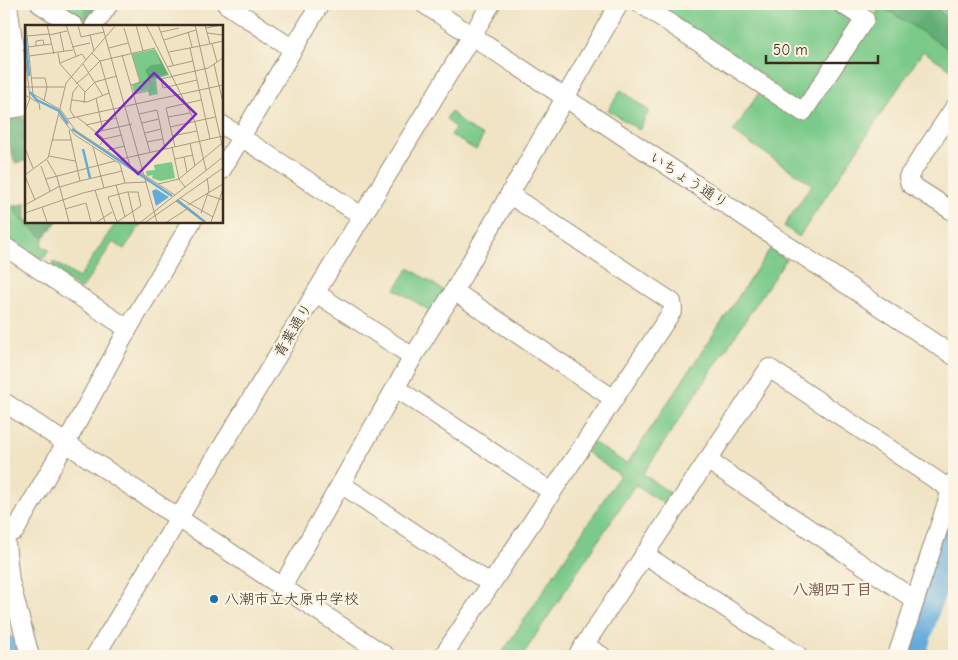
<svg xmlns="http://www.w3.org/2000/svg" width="958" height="660" viewBox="0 0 958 660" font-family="'Comic Neue','Klee One',sans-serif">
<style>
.green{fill:#7bca8a;stroke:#5b7a54}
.forest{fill:#64ae76;stroke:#506c4a}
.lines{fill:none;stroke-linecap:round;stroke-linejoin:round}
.river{stroke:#62abda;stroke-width:28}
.minor-casing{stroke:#968772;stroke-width:20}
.minor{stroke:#fff;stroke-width:18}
.poi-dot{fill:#1f6fb2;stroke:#fcf5e5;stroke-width:2}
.labels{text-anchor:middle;stroke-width:4.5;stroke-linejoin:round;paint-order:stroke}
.street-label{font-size:15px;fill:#3b2a1e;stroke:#fcf5e5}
.poi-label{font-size:15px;fill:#3b2a1e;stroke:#fcf5e5;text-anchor:start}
.neighbourhood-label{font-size:16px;font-weight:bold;fill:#775242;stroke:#fcf5e5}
.inset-river{fill:none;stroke:#62abda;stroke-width:2.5}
.inset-road{fill:none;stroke:#a89a82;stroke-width:1}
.view{fill:#7b2cbf;fill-opacity:0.15;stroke:#7b2cbf;stroke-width:2.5}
.inset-edge{fill:none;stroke:#3b2a1e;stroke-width:2.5}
</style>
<rect width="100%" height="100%" fill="#fcf5e5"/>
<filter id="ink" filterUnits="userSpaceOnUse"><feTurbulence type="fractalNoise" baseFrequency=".02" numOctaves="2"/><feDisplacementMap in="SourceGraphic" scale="10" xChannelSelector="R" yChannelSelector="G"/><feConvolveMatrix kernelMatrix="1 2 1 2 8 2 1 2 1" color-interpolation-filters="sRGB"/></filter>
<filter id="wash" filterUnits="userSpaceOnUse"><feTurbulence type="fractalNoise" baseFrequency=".0096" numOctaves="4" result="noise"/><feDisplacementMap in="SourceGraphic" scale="20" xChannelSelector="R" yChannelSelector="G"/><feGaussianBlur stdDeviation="1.12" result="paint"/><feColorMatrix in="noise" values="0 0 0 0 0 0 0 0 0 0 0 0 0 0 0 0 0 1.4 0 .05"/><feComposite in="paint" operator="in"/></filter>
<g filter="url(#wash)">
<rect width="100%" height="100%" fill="#f0e4c5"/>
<g class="green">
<path d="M52,4H102L90,22L82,24Z"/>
<path d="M654,4H831L867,28L878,11L867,4H954V71L923,51L799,237L784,226L812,184L733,132L768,79Z"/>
<path d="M621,90L649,111L639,130L608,110Z"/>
<path d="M451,111L464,125L483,136L476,150L451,135L455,128L446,119Z"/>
<path d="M15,206L18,216L44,238L41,245L49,250L45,257L37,261L4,239V208Z"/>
<path d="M117,221H143L124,249L113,242L81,290L53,271L54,262L79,278Z"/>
<path d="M770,249L786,259L643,474L676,497L669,507L635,485L522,656H500L620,475L586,452L593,442L627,464Z"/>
<path d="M409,268L446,292L433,313L395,289Z"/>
</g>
<g class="forest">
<path d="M89,4H102L90,22L84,17L85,10Z"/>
<path d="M878,4H933L943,15L954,21V52Z"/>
<path d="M19,115L26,120V161L15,163L4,128V118Z"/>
<path d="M26,203V221H57L44,238L17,216L15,206Z"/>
</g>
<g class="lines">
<g class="river">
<path d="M4,648L5,656"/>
<path d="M911,656L954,521"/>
</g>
</g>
</g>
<g filter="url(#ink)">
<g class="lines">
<g class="minor-casing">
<g id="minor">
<path d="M40,4L74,26"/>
<path d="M226,4L293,49"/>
<path d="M424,4L954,356"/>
<path d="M641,4L803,112L865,19L842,4"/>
<path d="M94,26L109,4"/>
<path d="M954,108L908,177L910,184L954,212"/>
<path d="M4,110L22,107L8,4"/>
<path d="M221,124L362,216"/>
<path d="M221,171L320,4"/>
<path d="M4,246L128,329"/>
<path d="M454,291L614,399"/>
<path d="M316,293L413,357"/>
<path d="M396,388L552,492"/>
<path d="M4,402L386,656"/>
<path d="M707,460L915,600"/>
<path d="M341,484L491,584"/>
<path d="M4,525L10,581L30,656"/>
<path d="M5,534L15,531L71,434L128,329L192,221"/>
<path d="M644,554L799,656"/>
<path d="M282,587L413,357L454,291L619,4"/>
<path d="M584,645L602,656"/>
<path d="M95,656L491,4"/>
<path d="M443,656L673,310L672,302L510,195"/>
<path d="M577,656L769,368L954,492"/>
<path d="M897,656L954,481"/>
</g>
</g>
<use href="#minor" class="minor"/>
</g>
</g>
<circle class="poi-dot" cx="214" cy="599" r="5"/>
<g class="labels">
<g class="street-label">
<text transform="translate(689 180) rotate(33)" y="5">いちょう通り</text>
<text transform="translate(293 330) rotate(-59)" y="5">青葉通り</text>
</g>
<g class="poi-label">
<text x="224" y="604">八潮市立大原中学校</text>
</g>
<g class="neighbourhood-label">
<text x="832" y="595">八潮四丁目</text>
</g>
</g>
<g transform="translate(25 25)">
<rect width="198" height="198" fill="#f0e4c5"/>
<path d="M130,24L144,50L131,54L133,73L132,69L124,71L123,65L109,68L107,60L115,56L107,29ZM147,137L150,153L135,156L127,153L128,150L122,151L121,146L130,145L129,140Z" fill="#7bca8a"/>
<path d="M130,24L143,49L124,54L120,45L126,40L136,39Z" fill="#64ae76"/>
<path d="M131,164L144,172L131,181L127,166Z" fill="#62abda"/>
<path class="inset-river" d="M0,7L4,51M5,67L12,75L34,86L43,99M47,104L147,171M58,124L65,153M152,175L180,197"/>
<path class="inset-road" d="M1,0L8,69L34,84M22,0L29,29M41,0L51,31M53,0L56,12L79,7M77,0L132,197M111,0L118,26M121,0L170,97L181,145M133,0L148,40M170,0L198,124M180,0L185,19M99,3L115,57M181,3L196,0M136,7L154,3M163,7L167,22M35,8L39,27M182,8L198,10M24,10L42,6M65,10L69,26M2,11L24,9M139,15L171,5M187,19L192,37M11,21V16L18,15L19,20M175,21L198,16M3,22L26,19M47,22L65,18M84,23L103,18M165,23L185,114M144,27L175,21M33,28L35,39L60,67L59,78M67,28L75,36L105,141M0,29L5,73L0,86M97,30L125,127M4,31L48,25M35,38L57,29L61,35M58,39L78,71M189,39L198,78M142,42L168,36M64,47L75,36L130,23M6,53H20L22,62L19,76M172,55L138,63L136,54L183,43L198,33M51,59L64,48M106,60L125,55L127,65L109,69M0,62H39M60,67L70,57L92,51M0,70L14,78L15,85M71,73L78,106M47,75L62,77L84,68M35,84L51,106L150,170M33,89L50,110L95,139L100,158M114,89L132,85L140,124M52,92L79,114L75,120M143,92L165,88M50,93L45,85L48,67L53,61M42,94L198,60M117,98L134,94M61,100L92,93M145,102L190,92M71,107L107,99M120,108L136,104M147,111L172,106M79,114L97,110M27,115H47M122,117L138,114M165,118L170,141M68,122L79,163M147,122L154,154L160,162M150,122L141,83L176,75M0,123L8,143M83,125L100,121M24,131L50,136M159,132L162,147M96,134L198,111M150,134L168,130M22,135L32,152L44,197M16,141L25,166M0,150L23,133L41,58L91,0M0,151L10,175M21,154L90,136M55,156L97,146M133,159L154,154L196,119M91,160L100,192M35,162L55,156L44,105M70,165L80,197M102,167H113L116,181L92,197L83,172ZM103,167L110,197M183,170L198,175M155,173L188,192M151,176L179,197M0,180L35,161M163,180L198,159M17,182L22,197M40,184L61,178L66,197M0,188L58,168L100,158L122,157M176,188L184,165L182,153M72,197L87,187M116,197L198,132M121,197L198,143M142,197L162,184M186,197L198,164"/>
<path class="view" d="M129,48L171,89L113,149L71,109Z"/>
<rect width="198" height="198" class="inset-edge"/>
</g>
<rect width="958" height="660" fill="none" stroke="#fcf5e5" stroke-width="20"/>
<path d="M766 55v8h112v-8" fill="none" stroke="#3b2a1e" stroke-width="2.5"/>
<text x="773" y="55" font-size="15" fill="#3b2a1e" stroke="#fcf5e5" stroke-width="4" paint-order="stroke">50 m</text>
</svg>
